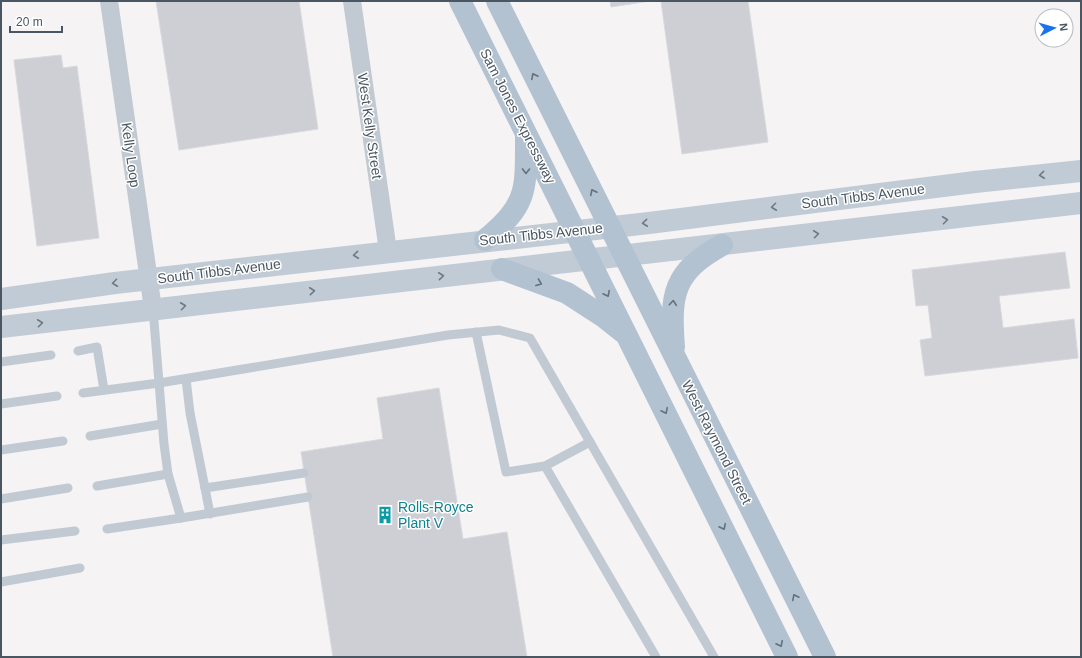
<svg xmlns="http://www.w3.org/2000/svg" width="1082" height="658" viewBox="0 0 1082 658" font-family="Arial,sans-serif">
<style>
.building{fill:#cdcfd5;stroke:#d7d9de}
.lines{fill:none;stroke-linecap:round;stroke-linejoin:round}
.service{stroke:#c1cad2;stroke-width:9}
.minor{stroke:#c1cad2;stroke-width:18}
.secondary{stroke:#c1cbd6;stroke-width:22}
.primary{stroke:#b3c2d1;stroke-width:22}
.oneway{stroke:#64717d}
.oneway2{stroke:#6e7984}
.labels{text-anchor:middle;stroke-width:3;stroke-linejoin:round;paint-order:stroke}
.street-label{font-size:14px;fill:#4a5661;stroke:#fff}
.culture-label{font-size:14px;fill:#0d838f;stroke:#fff;text-anchor:start}
</style>
<rect width="100%" height="100%" fill="#f5f3f3"/>
<g class="building">
<path d="M156,1H299L318,129L179,150Z"/>
<path d="M610,1H650L611,7Z"/>
<path d="M661,1H748L768,142L682,154Z"/>
<path d="M61,55L63,68L77,66L99,238L37,246L14,60Z"/>
<path d="M1065,252L1070,288L999,296L1003,328L1074,319L1078,358L925,376L920,340L932,338L928,305L916,306L912,270Z"/>
<path d="M439,388L463,539L507,532L527,657H333L301,452L383,439L377,398Z"/>
</g>
<g class="lines">
<g class="service">
<path d="M153,309L164,444L168,474L181,518L308,497"/>
<path d="M476,332L506,472L545,466L590,442"/>
<path d="M78,351L97,347L104,390"/>
<path d="M1,362L51,355"/>
<path d="M186,379L190,413L205,488L304,473"/>
<path d="M83,393L159,383L448,335L499,330L530,338L714,657"/>
<path d="M1,404L57,396"/>
<path d="M90,436L162,424"/>
<path d="M1,450L63,441"/>
<path d="M545,466L656,657"/>
<path d="M97,486L168,474"/>
<path d="M205,488L210,514"/>
<path d="M1,499L68,488"/>
<path d="M107,529L181,518"/>
<path d="M1,540L75,531"/>
<path d="M1,582L80,568"/>
</g>
<g class="minor">
<path d="M109,1L153,309"/>
<path d="M352,1L388,251"/>
</g>
<g class="secondary">
<path d="M1,299L115,283L649,223L975,182L1081,171"/>
<path d="M1,327L1081,203"/>
</g>
<g class="primary">
<path d="M460,1L787,657"/>
<path d="M497,1L825,657"/>
<path d="M485,240C528,204 526,191 526,137"/>
<path d="M502,269L567,293L604,317L623,332"/>
<path d="M674,347C670,294 673,272 722,245"/>
</g>
</g>
<defs><path id="oneway-chevron" d="M-2-3.5L2.5 0L-2 3.5" fill="none" stroke-width="1.6" stroke-linecap="round" stroke-linejoin="round"/></defs>
<g class="oneway">
<use href="#oneway-chevron" transform="translate(534 76) rotate(-117)"/>
<use href="#oneway-chevron" transform="translate(526 171) rotate(91)"/>
<use href="#oneway-chevron" transform="translate(593 192) rotate(-117)"/>
<use href="#oneway-chevron" transform="translate(539 283) rotate(21)"/>
<use href="#oneway-chevron" transform="translate(607 294) rotate(63)"/>
<use href="#oneway-chevron" transform="translate(673 303) rotate(-85)"/>
<use href="#oneway-chevron" transform="translate(665 411) rotate(64)"/>
<use href="#oneway-chevron" transform="translate(723 527) rotate(64)"/>
<use href="#oneway-chevron" transform="translate(795 597) rotate(-117)"/>
<use href="#oneway-chevron" transform="translate(780 644) rotate(64)"/>
</g>
<g class="oneway2">
<use href="#oneway-chevron" transform="translate(1042 175) rotate(174)"/>
<use href="#oneway-chevron" transform="translate(774 207) rotate(173)"/>
<use href="#oneway-chevron" transform="translate(945 220) rotate(-7)"/>
<use href="#oneway-chevron" transform="translate(645 223) rotate(174)"/>
<use href="#oneway-chevron" transform="translate(816 234) rotate(-7)"/>
<use href="#oneway-chevron" transform="translate(356 255) rotate(174)"/>
<use href="#oneway-chevron" transform="translate(441 276) rotate(-6)"/>
<use href="#oneway-chevron" transform="translate(115 283) rotate(173)"/>
<use href="#oneway-chevron" transform="translate(312 291) rotate(-6)"/>
<use href="#oneway-chevron" transform="translate(183 306) rotate(-7)"/>
<use href="#oneway-chevron" transform="translate(40 323) rotate(-7)"/>
</g>
<defs>
<g id="building-bare" transform="scale(1.38)"><path d="M-4-6H4V6H1V3H-1V6H-4ZM-2.5-4.3h1.7v1.8h-1.7ZM.8-4.3h1.7v1.8H.8ZM-2.5-1h1.7V.8h-1.7ZM.8-1h1.7V.8H.8Z" fill="#0f9aa8" stroke="#fff" stroke-width="2.5" paint-order="stroke"/></g>
</defs>
<g fill-rule="evenodd">
<use href="#building-bare" x="385" y="515"/>
</g>
<g class="labels">
<g class="street-label">
<text transform="translate(518 116) rotate(63)" y="5">Sam Jones Expressway</text>
<text transform="translate(370 126) rotate(82)" y="5">West Kelly Street</text>
<text transform="translate(131 155) rotate(82)" y="5">Kelly Loop</text>
<text transform="translate(863 196) rotate(-7)" y="5">South Tibbs Avenue</text>
<text transform="translate(541 234) rotate(-6)" y="5">South Tibbs Avenue</text>
<text transform="translate(219 271) rotate(-7)" y="5">South Tibbs Avenue</text>
<text transform="translate(717 442) rotate(63)" y="5">West Raymond Street</text>
</g>
<g class="culture-label">
<text x="398" y="512">Rolls-Royce<tspan x="398" dy="16">Plant V</tspan></text>
</g>
</g>
<rect width="1082" height="658" fill="none" stroke="#4a5661" stroke-width="4"/>
<g transform="translate(1054 28) rotate(84)"><circle r="19" fill="#ffffff" stroke="#b7bbc0"/>
<path d="M0-3L7 15L0 10L-7 15Z" fill="#1a73e8"/>
<text y="-6" font-size="11" font-weight="bold" text-anchor="middle" fill="#4a5661">N</text>
</g>
<path d="M10 26v6h52v-6" fill="none" stroke="#4a5661" stroke-width="2"/>
<text x="16" y="26" font-size="12" fill="#4a5661" stroke="#ffffff" stroke-width="3" paint-order="stroke">20 m</text>
</svg>
